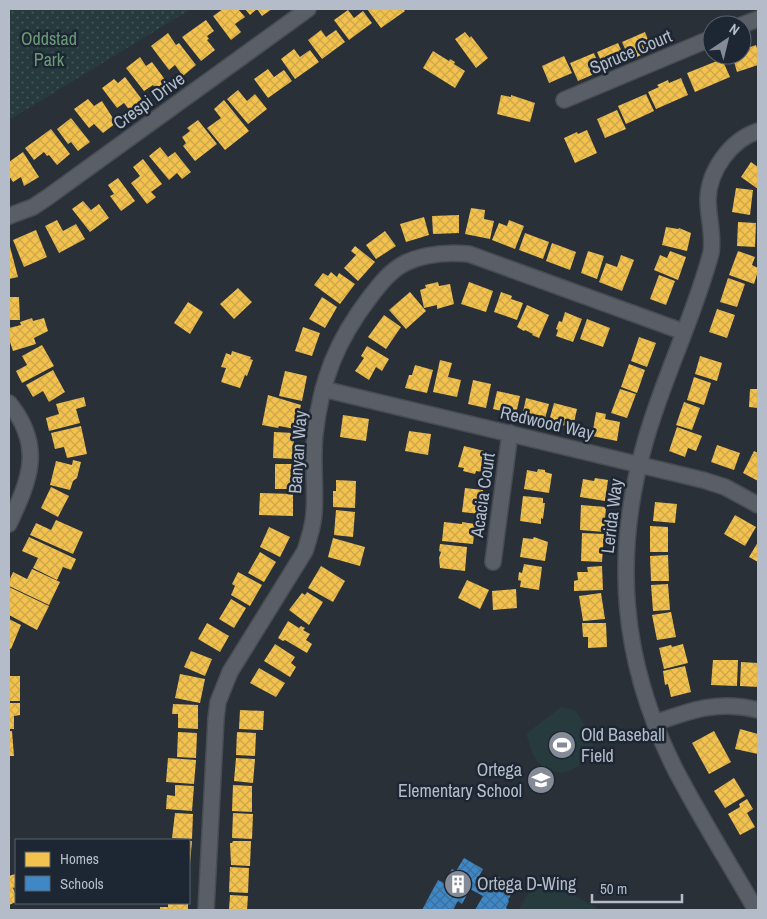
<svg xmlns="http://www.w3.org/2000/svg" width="767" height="919" viewBox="0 0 767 919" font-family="'Archivo Narrow',sans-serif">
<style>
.park{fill:url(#park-dots)}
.garden{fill:#273a3e}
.homes{fill:url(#homes-cross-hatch)}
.schools{fill:url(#schools-cross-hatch)}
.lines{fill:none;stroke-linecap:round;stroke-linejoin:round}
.minor-casing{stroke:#484c53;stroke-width:18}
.minor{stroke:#5a5e66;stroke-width:15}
.labels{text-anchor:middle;stroke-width:5;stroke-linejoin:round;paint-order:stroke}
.park-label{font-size:18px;fill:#6b9a76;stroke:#1d2633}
.street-label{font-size:18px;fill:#b4bcc9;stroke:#1d2633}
.poi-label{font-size:18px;fill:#b4bcc9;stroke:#1d2633;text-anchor:start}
</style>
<defs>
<pattern id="park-dots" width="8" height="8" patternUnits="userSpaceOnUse" patternTransform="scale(1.25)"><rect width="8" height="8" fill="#273a3e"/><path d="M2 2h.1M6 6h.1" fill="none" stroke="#445559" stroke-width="1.8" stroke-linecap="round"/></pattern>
<pattern id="homes-cross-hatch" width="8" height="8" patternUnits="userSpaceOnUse" patternTransform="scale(1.25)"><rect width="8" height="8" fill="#f2c14e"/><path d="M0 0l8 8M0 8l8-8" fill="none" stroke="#cca64a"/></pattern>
<pattern id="schools-cross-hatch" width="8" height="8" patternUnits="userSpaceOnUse" patternTransform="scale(1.25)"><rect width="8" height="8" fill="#3f88c5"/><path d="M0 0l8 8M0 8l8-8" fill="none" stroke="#3c709c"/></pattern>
</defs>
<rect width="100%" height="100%" fill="#2a3038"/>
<path class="park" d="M9,9H191L9,120Z"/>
<g class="garden">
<path d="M561,707L575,710L594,739C590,765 564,783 541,765C532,758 530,744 526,734Z"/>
<path d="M537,876L601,910H519Z"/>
</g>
<g class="homes">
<path d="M223,9H238L245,17L235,24L241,32L231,40L213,16Z"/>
<path d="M245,9H272L262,16L257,9L250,15Z"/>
<path d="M367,9H403L405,11L381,28Z"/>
<path d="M348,10L354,18L363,11L372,23L349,40L334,20Z"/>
<path d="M206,20L214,31L207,36L209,39L207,40L215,50L201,61L182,37Z"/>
<path d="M321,30L326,37L336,30L345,42L322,59L308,40Z"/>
<path d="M465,32L470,38L471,36L488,58L476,68L455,39Z"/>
<path d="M645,32L652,50L630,60L622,42Z"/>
<path d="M168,33L176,45L179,43L196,65L183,76L175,65L169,70L151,46Z"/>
<path d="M618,43L626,61L605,70L597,52Z"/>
<path d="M756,45L758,51V65L737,72L732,55H742V50Z"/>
<path d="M294,49L300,57L310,50L319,62L295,79L281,59Z"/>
<path d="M433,51L449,61L450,59L455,62L454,64L465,71L455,88L423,68Z"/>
<path d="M594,53L601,71L578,81L570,63Z"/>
<path d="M564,56L572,73L549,83L542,66Z"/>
<path d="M140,57L146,66L152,62L169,85L159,93L153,85L144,91L126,68Z"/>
<path d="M722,59L730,77L695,92L687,73Z"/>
<path d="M268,69L274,77L284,70L292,81L268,98L254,79Z"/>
<path d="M125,77L143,101L130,111L124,103L117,108L102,88L114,79L118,83Z"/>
<path d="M681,78L688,95L656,109L648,92L659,87L657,85L668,80L669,83Z"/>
<path d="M238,90L247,101L255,94L267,109L248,124L227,99Z"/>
<path d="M646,94L654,111L626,124L618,106Z"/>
<path d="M501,95L511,97V95L535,103L530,122L497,114Z"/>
<path d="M88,99L94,106L102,101L116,123L103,133L94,124L89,128L74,109Z"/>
<path d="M224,100L249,131L225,150L207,128L221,118L214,109Z"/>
<path d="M617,110L626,129L605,138L597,119Z"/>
<path d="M71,118L90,142L78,151L71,142L68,144L57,129Z"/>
<path d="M198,120L217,144L195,161L183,146L186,143L182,137L190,131L187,128Z"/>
<path d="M51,129L70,154L57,165L49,155L47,156L44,152L34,160L25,148Z"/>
<path d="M587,130L597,153L575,163L564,138L577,132L578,134Z"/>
<path d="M160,147L168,157L175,152L191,172L182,179L177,173L169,180L149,156Z"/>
<path d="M23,152L39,177L24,186L21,177L13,182L9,176V162Z"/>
<path d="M143,159L162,184L151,192L156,197L147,204L131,183L140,176L133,167Z"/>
<path d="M751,162L758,167V189L741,177Z"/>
<path d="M118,178L135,201L121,211L110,196L114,194L108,185Z"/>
<path d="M736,188L753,190L750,215L732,212Z"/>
<path d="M83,201L91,210L99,204L109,218L90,232L72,209Z"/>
<path d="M471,208L485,210L484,219L494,221L490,239L465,234Z"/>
<path d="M459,215V233L433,234L432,216Z"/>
<path d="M424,217L429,235L406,242L400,224Z"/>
<path d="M57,220L63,231L76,224L85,239L59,253L45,226Z"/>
<path d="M509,220L524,226L515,249L492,240L499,223L507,226Z"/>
<path d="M738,222L756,223L755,247L737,246Z"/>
<path d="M666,227L678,229L679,228L691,233L687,251L662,245Z"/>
<path d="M36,230L47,257L24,267L13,240Z"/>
<path d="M385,231L396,246L376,259L366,245Z"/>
<path d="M525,233L549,242L543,259L519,250Z"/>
<path d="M9,243L18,277L9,279Z"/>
<path d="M552,243L576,252L570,270L546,261Z"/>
<path d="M355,246L375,262L358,281L344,268L356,255L351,251Z"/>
<path d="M588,251L604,256L597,279L581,273Z"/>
<path d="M670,251L686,257L678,280L654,270L660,255L667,258Z"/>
<path d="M738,251L755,257L752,265L758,268V271L754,284L729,275Z"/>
<path d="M621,255L634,260L622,291L599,282L606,263L617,267Z"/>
<path d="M331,272L337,277L339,273L355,284L340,304L314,285L323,273L328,276Z"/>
<path d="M659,275L675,281L666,305L650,299Z"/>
<path d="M728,278L745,284L737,307L720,302Z"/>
<path d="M438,282L439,286L450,284L454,304L437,309V305L424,308L420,290L426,288L425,285Z"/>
<path d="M469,282L493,291L486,312L461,304Z"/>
<path d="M238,288L252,302L234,319L220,304Z"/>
<path d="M410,292L426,311L406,329L389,310Z"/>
<path d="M501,292L512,296L511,299L523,303L517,320L494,312Z"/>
<path d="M9,297H19L20,320H9Z"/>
<path d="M322,297L337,307L325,328L309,319Z"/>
<path d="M188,302L203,312L190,334L174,323Z"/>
<path d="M527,305L549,315L539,338L532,335L533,334L525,330L524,331L517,327Z"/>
<path d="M717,309L735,315L727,338L709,332Z"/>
<path d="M565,312L582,319L573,342L556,336L558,330L556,329L559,321L562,322Z"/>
<path d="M384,315L401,327L386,349L368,337Z"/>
<path d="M32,318L33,321L44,318L48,331L34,338L36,344L13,351L10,342H9V328L21,325L20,322Z"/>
<path d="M587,319L610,328L603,347L580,339Z"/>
<path d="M303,327L320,333L312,356L295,351Z"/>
<path d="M639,337L656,343L647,367L631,361Z"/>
<path d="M42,345L54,366L22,383L16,371L27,365L22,356Z"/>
<path d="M367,346L389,359L382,371L376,367L369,380L355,371L364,358L361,356Z"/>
<path d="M232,351L251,357L250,359L253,360L247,376L245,375L240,388L221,382L226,368L221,367L226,353L231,355Z"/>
<path d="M700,356L722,363L717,381L695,374Z"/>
<path d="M440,360L452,363L448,377L461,380L457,397L433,392Z"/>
<path d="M629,364L645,370L637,393L621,387Z"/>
<path d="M415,365L433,370L427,393L405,388L409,375H412Z"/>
<path d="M53,370L65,392L49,402L43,391L33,397L26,385Z"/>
<path d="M285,371L307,376L302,401L279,396Z"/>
<path d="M694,377L711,383L704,405L687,400Z"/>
<path d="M473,380L491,384L486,408L468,404Z"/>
<path d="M620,389L636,394L627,418L611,413Z"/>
<path d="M750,389H758V408L749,407Z"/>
<path d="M497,391L520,396L516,414L493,409Z"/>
<path d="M268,395L301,405L295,429L279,426L278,428L262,425Z"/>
<path d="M84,397L86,406L76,409L80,423L49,431L46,418L59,414L56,404Z"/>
<path d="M526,398L549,404L544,422L534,419L533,422L524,419L525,417H522Z"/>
<path d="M684,402L700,408L692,430L676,425Z"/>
<path d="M554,403L577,409L573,427L556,424L557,423L549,421Z"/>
<path d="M596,412L606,414L605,419L620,422L617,441L592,436Z"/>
<path d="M343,415L369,419L366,441L340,437Z"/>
<path d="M81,426L87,454L67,458L64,447L55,449L51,433Z"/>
<path d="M677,427L702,436L696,451L688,448L685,457L669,451Z"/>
<path d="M409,431L431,434L428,455L405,451Z"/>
<path d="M274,432L294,433L293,459L273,458Z"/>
<path d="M717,445L740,453L734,470L711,462Z"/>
<path d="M464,446L488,452L483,472L476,471L475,474L463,471L464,468L458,467Z"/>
<path d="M754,451L758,453V481L743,473Z"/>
<path d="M73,460L81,462L77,478L73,481L70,490L50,485L56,461L72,465Z"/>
<path d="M275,464H293L294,489H275Z"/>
<path d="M538,469L545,470V472L552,474L549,493L524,489L527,470L537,472Z"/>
<path d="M595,478L608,480L605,501L580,497L583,479L594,481Z"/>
<path d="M336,480L356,481L355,508L333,507V491H336Z"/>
<path d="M51,487L69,496L58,517L41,508Z"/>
<path d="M465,488L483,490L480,514L462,512Z"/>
<path d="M260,493L293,494V516L259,515Z"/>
<path d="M523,496L543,498V503H545L543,519L541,518V524L520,521Z"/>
<path d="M655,502L677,504L675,523L653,521Z"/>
<path d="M581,505L606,507L604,532L580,530Z"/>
<path d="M336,510L355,512L353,537L334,535Z"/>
<path d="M735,515L756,527L745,546L724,534Z"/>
<path d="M56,520L83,532L73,554L30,535L36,523L51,530Z"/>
<path d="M444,522L462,524V522L475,524L473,544L442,541Z"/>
<path d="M650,526L668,527V552H650Z"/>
<path d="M269,527L290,537L280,557L260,547Z"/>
<path d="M582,533L604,534L602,562L581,561Z"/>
<path d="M29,537L76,559L71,570L63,567L57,580L33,568L38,558L22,551Z"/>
<path d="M534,537L548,542L545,561L520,557L523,538L533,539Z"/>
<path d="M333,538L365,547L360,566L328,557Z"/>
<path d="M758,542V562L749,557Z"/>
<path d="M440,544L467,547L465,571L440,568L439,558L441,552L439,551Z"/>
<path d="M260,552L276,562L264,582L248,573Z"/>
<path d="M668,555L669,581H651L650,556Z"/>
<path d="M524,564L542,567L539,590L520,587L521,581L518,580L519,572L522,573Z"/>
<path d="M321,566L345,581L333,602L308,588Z"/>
<path d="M602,566L603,590L574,591V581L578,580L577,572H588L587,567Z"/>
<path d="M32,569L60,582L49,605L9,586V581L13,572L27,579Z"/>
<path d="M238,572L262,585L250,606L231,595L235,586L232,584Z"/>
<path d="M467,580L489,590L480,609L458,598Z"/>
<path d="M668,584L670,610L653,611L651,585Z"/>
<path d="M9,587L49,606L37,630L9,615Z"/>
<path d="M516,589L517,608L493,610L492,591Z"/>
<path d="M307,592L323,602L309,625L289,610L302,593L305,595Z"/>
<path d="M601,593L605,619L583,621L579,596Z"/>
<path d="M231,599L246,608L234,628L219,619Z"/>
<path d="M671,612L676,637L657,640L652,615Z"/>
<path d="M9,619L21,625L11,649L9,648Z"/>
<path d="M288,621L299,628L301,626L305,628L303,630L310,634L306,640L312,644L307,653L285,640L283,641L278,638Z"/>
<path d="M207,623L229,636L220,652L198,639Z"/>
<path d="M582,623H606L607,647L588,648V637H583Z"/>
<path d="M275,644L295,657L291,663L296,667L290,677L264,661Z"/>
<path d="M683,644L688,663L664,669L659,648L671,645L672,647Z"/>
<path d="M191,651L212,659L205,676L184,667Z"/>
<path d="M713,660H738L737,686L711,685Z"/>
<path d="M741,662L758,663V687L740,686Z"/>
<path d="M685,666L691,692L671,697L668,684L665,685L663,671Z"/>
<path d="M259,668L285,683L276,697L250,683Z"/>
<path d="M180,674L205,679L200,703L175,698Z"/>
<rect x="9" y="676" width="11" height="25"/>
<path d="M9,703H20V715L14,716V729H9Z"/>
<path d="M173,704L198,705V729L178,728V714H172Z"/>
<path d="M240,710L264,711L263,730L239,729Z"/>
<path d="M740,729L758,734V754L735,749Z"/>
<path d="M9,731H12L14,756H9Z"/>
<path d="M714,731L731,762L709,774L692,743Z"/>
<path d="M178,732L197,733L196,758L177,757Z"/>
<path d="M237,732L256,733L255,756L236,755Z"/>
<path d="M168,758L196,760L194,784L166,782Z"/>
<path d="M236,758L255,759L253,783L234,781Z"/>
<path d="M734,778L745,796L725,808L714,791Z"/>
<path d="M175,785L194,786L192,811L166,809L167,795L175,796Z"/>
<path d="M233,785L252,786V812L232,811Z"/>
<path d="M747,799L753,809L747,813L755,827L740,835L728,814L740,807L739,804Z"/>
<path d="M175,813L193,814L192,839L172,838Z"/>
<path d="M233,813L253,814L252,839L232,838Z"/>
<path d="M189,841H192L190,864H189Z"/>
<path d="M233,841H251L250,866L231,865L230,843H232Z"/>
<path d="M230,867L249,868L248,893L229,892Z"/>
<path d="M15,874L16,887L13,888L16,896V902L9,905V876Z"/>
<path d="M230,895L248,896L247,910H229Z"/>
<path d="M168,903H188V910H160V907H168Z"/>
</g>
<path class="schools" d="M464,858L483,869L476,882L488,888L495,875L512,884L509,892L512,893L508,900L509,901L506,908L509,910H475L483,896L470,889L462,904L458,901L453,910H422L438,880L444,883L452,869L456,871Z"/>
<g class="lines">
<g class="minor-casing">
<g id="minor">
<path d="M742,25L758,19"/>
<path d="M564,100L712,38"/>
<path d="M9,216L33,207L48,197L308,9"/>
<path d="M323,389L703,480L725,487L758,505"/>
<path d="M9,403C44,446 30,479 9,524"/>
<path d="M493,562L510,433"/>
<path d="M655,723C691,710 719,700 758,710"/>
<path d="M206,910L216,718L218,702L230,672L305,551C309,539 313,527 314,514C316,487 312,460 315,434C321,380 337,340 370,297C380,284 390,271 405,263C426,253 447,252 469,254L684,332"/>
<path d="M756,910C729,863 700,817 675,769C621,661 612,555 646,439C664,376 694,317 711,253C714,234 708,218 708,199C709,170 731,140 758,131"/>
</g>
</g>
<use href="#minor" class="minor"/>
</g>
<defs>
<g id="stadium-disc" transform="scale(1.4375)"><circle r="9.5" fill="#848b96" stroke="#1d2633"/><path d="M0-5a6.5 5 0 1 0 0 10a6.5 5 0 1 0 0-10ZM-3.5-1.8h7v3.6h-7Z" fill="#fff"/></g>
<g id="school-disc" transform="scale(1.4375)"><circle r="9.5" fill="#848b96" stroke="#1d2633"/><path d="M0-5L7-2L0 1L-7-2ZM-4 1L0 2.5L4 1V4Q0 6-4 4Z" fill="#fff"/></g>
<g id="building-disc" transform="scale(1.4375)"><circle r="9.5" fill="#848b96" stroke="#1d2633"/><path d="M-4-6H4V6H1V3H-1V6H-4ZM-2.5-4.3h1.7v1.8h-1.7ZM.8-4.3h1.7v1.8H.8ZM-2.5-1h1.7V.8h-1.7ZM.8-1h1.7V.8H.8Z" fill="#fff"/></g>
</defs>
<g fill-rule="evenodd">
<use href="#stadium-disc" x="562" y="745"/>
<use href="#school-disc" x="541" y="780"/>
<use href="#building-disc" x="458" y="884"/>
</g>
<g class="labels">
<g class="park-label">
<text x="49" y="45">Oddstad<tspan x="49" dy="21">Park</tspan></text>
</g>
<g class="street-label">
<text transform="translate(631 52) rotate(-23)" y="6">Spruce Court</text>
<text transform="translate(149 101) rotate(-36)" y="6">Crespi Drive</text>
<text transform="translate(547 423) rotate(13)" y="6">Redwood Way</text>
<text transform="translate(298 452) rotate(-86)" y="6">Banyan Way</text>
<text transform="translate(483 495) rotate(-82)" y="6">Acacia Court</text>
<text transform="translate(612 516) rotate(-83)" y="6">Lerida Way</text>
</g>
<g class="poi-label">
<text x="581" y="741">Old Baseball<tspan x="581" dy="21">Field</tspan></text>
<text x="522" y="776" text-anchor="end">Ortega<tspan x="522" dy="21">Elementary School</tspan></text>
<text x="477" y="890">Ortega D-Wing</text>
</g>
</g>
<rect width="767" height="919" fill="none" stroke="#b4bcc9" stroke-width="20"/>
<rect x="15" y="839" width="175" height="65" fill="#1d2633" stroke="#59626f"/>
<rect x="25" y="852" width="25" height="15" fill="#f2c14e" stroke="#59626f"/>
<text x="60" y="864" font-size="15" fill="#b4bcc9">Homes</text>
<rect x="25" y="876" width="25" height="15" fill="#3f88c5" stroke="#59626f"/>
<text x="60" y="889" font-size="15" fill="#b4bcc9">Schools</text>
<g transform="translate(727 40) rotate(35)"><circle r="24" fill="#1d2633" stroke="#59626f"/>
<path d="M0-4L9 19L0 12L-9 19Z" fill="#848b96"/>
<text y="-8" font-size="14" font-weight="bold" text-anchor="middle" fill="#b4bcc9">N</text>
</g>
<path d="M592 894v8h90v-8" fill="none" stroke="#b4bcc9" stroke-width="2.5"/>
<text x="600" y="894" font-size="15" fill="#b4bcc9" stroke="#1d2633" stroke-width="4" paint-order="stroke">50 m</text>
</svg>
